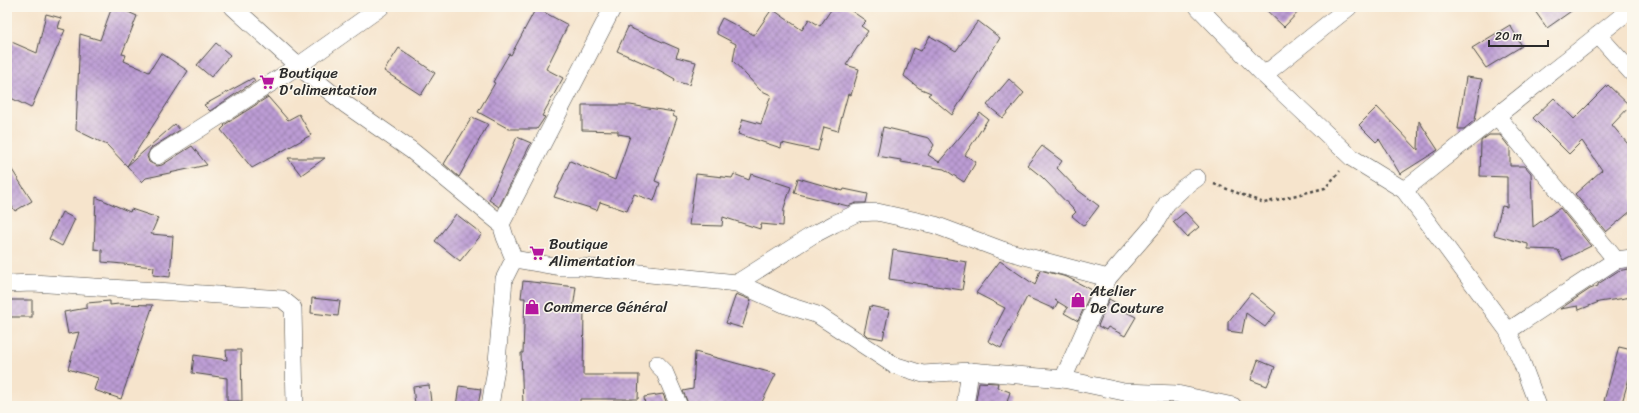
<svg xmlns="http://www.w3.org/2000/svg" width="1639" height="413" viewBox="0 0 1639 413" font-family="Sriracha,sans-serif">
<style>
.building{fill:url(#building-cross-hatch)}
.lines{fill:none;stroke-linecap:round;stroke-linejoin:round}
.street-casing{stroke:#494743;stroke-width:18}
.path{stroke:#494743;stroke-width:2.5;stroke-dasharray:3 3;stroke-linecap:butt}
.street{stroke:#fff;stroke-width:17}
.labels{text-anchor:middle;stroke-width:3;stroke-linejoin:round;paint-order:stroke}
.poi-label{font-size:15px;fill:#2b2b2b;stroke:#fbf7ec;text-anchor:start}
</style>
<defs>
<pattern id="building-cross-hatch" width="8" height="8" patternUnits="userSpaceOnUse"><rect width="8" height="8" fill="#bc9cd4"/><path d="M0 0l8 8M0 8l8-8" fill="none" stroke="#997fac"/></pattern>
</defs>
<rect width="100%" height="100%" fill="#fbf7ec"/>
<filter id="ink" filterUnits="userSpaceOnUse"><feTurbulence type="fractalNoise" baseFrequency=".025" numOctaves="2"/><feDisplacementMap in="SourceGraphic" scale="8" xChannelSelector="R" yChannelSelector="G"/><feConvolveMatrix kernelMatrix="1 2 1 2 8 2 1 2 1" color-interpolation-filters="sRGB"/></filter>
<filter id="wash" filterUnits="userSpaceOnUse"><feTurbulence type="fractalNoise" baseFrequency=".012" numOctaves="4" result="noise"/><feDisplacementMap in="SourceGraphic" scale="16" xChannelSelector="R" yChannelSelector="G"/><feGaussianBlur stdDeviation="0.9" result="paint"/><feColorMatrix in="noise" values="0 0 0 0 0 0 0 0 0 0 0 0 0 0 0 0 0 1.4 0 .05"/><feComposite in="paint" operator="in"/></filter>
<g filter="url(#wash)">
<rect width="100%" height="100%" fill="#f6e4cc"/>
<g id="blocks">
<g class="building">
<path d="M112,7H117L137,16L122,54L126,55L124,61L149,72L161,53L188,71L127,166L107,145L76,130L80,34L100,40Z"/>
<path d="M833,7H846L866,21L861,26L868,31L846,65L859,69L851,95L848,94L838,131L824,127L818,151L782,143L781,148L738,134L743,119L761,124L771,95L760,90L733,61L736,44L717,34V28L722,18L754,35L772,9L802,30L809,19L820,26Z"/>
<path d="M1263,7H1303L1284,27Z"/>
<path d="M1532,7H1577L1547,28Z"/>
<path d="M536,8L568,25L546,69L563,78L542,116L545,117L537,129H509L478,112L495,83L493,82L509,54L511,55Z"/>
<path d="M46,14L61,18L58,28L65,30L31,108L7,96V40L37,53Z"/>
<path d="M978,21L1000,38L952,115L928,95L931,93L919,88L904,76L914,48L921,51L930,36L956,51Z"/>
<path d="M1510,25L1522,46L1486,68L1472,48Z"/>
<path d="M628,27L679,49L676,57L696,62L689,85L674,81L675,79L657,69L617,51Z"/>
<path d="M216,43L230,55L211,77L197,65Z"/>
<path d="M399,48L435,73L421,95L384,71Z"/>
<path d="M1466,77L1482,79L1475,120L1464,129H1458Z"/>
<path d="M253,78L255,81L210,111L204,105Z"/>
<path d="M1009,79L1024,93L1003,118L987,105Z"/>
<path d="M1608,85L1630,106L1612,125L1632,149V210L1606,232L1575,194L1602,170L1582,141L1569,154L1533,118L1554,98L1574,119Z"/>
<path d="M268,97L288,120L299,114L311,135L252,168L221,130L225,126L224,125Z"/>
<path d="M582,105H630L674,112L673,116L677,118L655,181L660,183L654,201L634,194L627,211L600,202L597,210L554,197L570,161L615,180L630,136L618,134V131L582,130Z"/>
<path d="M1377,107L1418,150L1419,121L1438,150L1400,174L1379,139L1376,142L1359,125Z"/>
<path d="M980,113L988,119L965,155L976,162L964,182L944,169L901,162V160L877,156L883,127L929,138L934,145L928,155L939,162Z"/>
<path d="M472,117L488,124L459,177L444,164Z"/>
<path d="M175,124L180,130L151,148L147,156L149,162L157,166L162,165L192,146L207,165L146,178L142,182L127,166Z"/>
<path d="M1489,135H1500L1510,148V166H1525L1531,173L1533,227L1560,208L1591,246L1563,260L1558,250L1528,249V244L1494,235L1502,206L1507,207V177L1480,176L1481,141Z"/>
<path d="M517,137L531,143L499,207L489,200Z"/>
<path d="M1042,146L1062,161L1057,168L1079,191L1099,206L1084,226L1072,216L1076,212L1042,177L1027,165Z"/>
<path d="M288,158H325L301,175Z"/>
<path d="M7,162L32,201L15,211L7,199Z"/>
<path d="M696,174L732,178L734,174L749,180L751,174L791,187L784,208L783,226L761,224L760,229L723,217L722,226L689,225Z"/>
<path d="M798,178L843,191L844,189L868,194L866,203H856L848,206L794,193Z"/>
<path d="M96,197L130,212L131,209L158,218L151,234L173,236L170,277L153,275L154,267L102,262V250L94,249Z"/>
<path d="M62,212L75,219L62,246L49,239Z"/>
<path d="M1185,212L1199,227L1187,237L1173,222Z"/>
<path d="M456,214L482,234L460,261L435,241Z"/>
<path d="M893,250L967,262L962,290L889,279Z"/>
<path d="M1000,261L1035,285L1040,270L1067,277L1092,290L1078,321L1064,313L1068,308L1055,300L1058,302L1054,309L1027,297L1001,348L988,341L1005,308L976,293Z"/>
<path d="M1628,269L1632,297L1599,302L1579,310L1578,306L1560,309L1590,289L1598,286V284L1618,271Z"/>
<path d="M523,281L576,287L573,309H584L583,375H639L638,399H580V405H523L521,353H523L525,298H521Z"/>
<path d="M1251,293L1276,313L1265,327L1246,313L1242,333L1228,331V322Z"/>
<path d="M736,294L751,300L742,328L726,323Z"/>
<path d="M312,298L340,301L338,316L311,313Z"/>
<path d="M1109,299L1120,305L1118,308L1136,317L1125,336L1108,327L1106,330L1098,326Z"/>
<rect x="7" y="300" width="25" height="17"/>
<path d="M110,301V305L119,304L153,305L121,399L94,390L98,378L68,369L79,332L68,334L64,312L87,308V303Z"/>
<path d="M870,306L889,310L883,339L867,336L864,333Z"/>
<path d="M1619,347L1632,350V368L1621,406L1604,401Z"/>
<path d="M226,350H241L242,401H227V378L192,373L194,355L227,360Z"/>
<path d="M695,352L776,374L760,406H689L683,391L693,389Z"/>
<path d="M1258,360L1275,367L1267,386L1251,380Z"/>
<path d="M979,382L998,383L997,387L1010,392L1006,406H975Z"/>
<path d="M429,385L431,402L415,404L413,387Z"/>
<path d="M459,386L481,389L478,406H456Z"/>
<path d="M663,394L668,406H645L644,397Z"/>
</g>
</g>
</g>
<g filter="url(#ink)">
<use href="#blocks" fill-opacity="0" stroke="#494743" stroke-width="1"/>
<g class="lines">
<g class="street-casing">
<g id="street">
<path d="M233,7L298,66L345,104L411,150L501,224L505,237L514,259L504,279L497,362L490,406"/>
<path d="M1198,7L1264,75L1352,158L1404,190L1508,331L1522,363L1538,406"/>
<path d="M1598,35L1632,73"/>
<path d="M1264,75L1349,7"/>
<path d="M1497,116L1616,260L1508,331"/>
<path d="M157,156L298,66L381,7"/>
<path d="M1404,190L1632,8"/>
<path d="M501,224L613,7"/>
<path d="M514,259L560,267H582L737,283L786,305L818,315L894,365L923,374L970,371L965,406"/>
<path d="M1616,260L1632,258"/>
<path d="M737,283L811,236L834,224L857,213L877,212L935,225L1002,250L1108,278"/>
<path d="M7,284L33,283L282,299L293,308L295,406"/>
<path d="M657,364L664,371L679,406"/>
<path d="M970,371L1063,379L1124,392L1177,394L1233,406"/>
<path d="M1063,379L1108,278L1154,225L1167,203L1183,188L1197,178"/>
</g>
</g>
<path class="path" d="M1214,184L1264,203L1325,188L1340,171"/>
<use href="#street" class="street"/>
</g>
</g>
<defs>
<g id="supermarket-bare" transform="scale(1.2)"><path d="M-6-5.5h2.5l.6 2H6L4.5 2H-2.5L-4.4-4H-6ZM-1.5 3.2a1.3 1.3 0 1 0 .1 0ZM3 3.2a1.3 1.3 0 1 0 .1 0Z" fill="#b5179e" stroke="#fbf7ec" stroke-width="2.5" paint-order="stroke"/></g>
<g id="shop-bare" transform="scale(1.2)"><path d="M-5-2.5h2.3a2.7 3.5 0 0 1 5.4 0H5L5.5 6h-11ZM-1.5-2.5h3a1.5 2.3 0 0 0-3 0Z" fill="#b5179e" stroke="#fbf7ec" stroke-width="2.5" paint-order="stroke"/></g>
</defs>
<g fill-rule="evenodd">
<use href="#supermarket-bare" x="267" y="82"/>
<use href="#supermarket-bare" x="537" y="253"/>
<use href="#shop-bare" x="1078" y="300"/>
<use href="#shop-bare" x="532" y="307"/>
</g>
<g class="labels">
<g class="poi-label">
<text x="279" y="78">Boutique<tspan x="279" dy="17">D'alimentation</tspan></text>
<text x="549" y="249">Boutique<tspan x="549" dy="17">Alimentation</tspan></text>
<text x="1090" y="296">Atelier<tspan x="1090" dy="17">De Couture</tspan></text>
<text x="544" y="312">Commerce Général</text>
</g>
</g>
<rect width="1639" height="413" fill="none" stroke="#fbf7ec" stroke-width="24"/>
<path d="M1489 40v6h59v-6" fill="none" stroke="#2b2b2b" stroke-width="2"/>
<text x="1495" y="40" font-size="12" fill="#2b2b2b" stroke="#fbf7ec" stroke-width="3" paint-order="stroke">20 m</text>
</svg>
